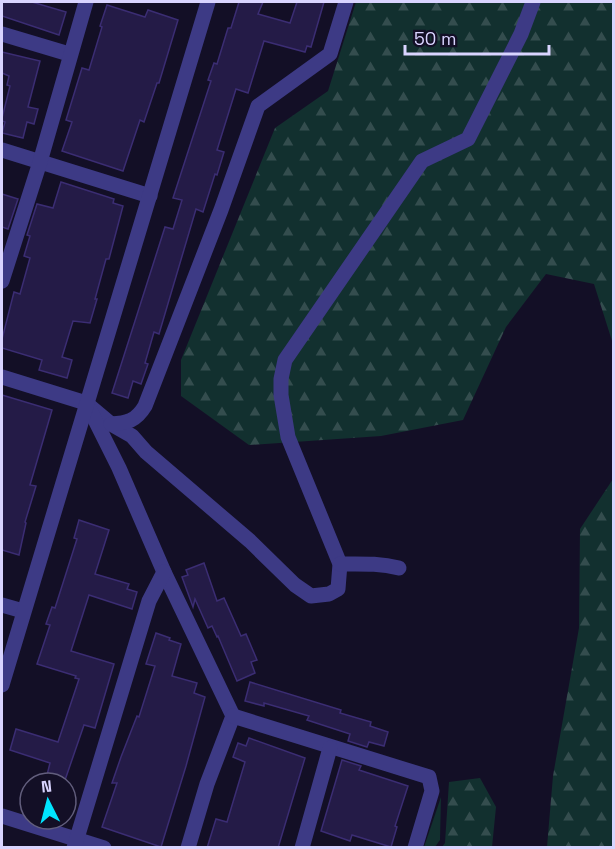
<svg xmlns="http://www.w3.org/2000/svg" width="615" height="849" viewBox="0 0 615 849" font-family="'Space Grotesk',sans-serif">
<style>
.green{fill:#12302f}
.forest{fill:url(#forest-firs)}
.building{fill:#241b47;stroke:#3b2d73;stroke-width:1.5}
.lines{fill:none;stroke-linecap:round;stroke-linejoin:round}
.minor{stroke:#3d3a85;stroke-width:15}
</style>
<defs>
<pattern id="forest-firs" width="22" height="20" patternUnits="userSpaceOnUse" patternTransform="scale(1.5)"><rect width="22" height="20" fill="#12302f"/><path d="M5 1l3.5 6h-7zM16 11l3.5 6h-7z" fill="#344d4e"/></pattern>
</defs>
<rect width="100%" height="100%" fill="#130f26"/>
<path class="green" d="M441,797L440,840L435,847H424Z"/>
<g class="forest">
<path d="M356,2H613V344L594,284L546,274L506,327L463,420L381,436L249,445L181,396V360L275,128L328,91Z"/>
<path d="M613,479V847H547L553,776L579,628L580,529Z"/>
<path d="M480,778L496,807L492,847H442L445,843L449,782Z"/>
</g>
<g class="building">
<path d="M2,2H32L66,12L59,35L2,16Z"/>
<path d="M239,2H263L258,14L290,23L297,2H324L311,47L307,46L305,52L264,41L248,93L236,89L217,150L224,152L217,175L215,174L203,212L196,209L159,334L154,332L145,363L148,364L141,384L133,381L128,398L112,393L165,227L173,229L182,200L173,198L211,81L208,80L214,63L217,64L228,28H231Z"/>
<path d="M107,5L145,17L148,10L178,20L159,83H157L144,122L140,120L123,171L62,151L72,122L66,120L82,68L89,70L102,27L100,26Z"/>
<path d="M2,52L40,61L28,107L38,109L34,124L27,122L23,138L2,133L5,122L2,121V118L10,86L7,85L9,76L2,73Z"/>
<path d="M61,182L114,199L113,203L123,206L109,259H106L95,299H97L90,323L73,321L62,357L72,360L67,378L39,370L42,360L2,348V339L14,292L20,294L30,258L24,256L30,236L27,235L37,204L53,208Z"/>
<path d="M2,194L18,199L8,229L2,227Z"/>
<path d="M2,395L52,410L30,485L36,486L25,522L26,523L19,555L2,550Z"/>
<path d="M79,520L109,530L95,574L129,584L127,589L137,592L132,609L89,595L71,651L114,664L95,728L84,725L64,783H45L50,763L10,750L16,729L58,742L79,679L75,678L76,676L37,664L50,625L46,624L52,607L55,608L77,539L74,538Z"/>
<path d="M204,563L217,601L224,598L241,636L246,634L257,660L251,662L255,673L237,681L218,636L217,637L212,626L208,628L195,599L193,607L182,577L188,575L186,570Z"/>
<path d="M156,633L170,638L169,640L181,644L172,676L197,683L194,693L205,697L186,766L161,847L102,827L117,783H112L121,757L137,716L139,717L155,666L146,664Z"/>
<path d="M250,682L341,710L340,713L371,722L370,726L388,732L384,746L369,742L367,747L348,741L350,734L307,720L309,716L264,703V706L245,701Z"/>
<path d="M249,738L305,758L278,848H207L216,819L227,822L245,762L233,757L238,743L246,746Z"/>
<path d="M342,760L361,766L359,770L408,786L395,826L397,827L391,847L352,835L350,841L321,831Z"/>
</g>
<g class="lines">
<g class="minor">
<path d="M2,34L69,54"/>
<path d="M2,150L150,196"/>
<path d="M2,281L40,162L86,2"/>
<path d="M2,377L86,403L111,424L132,436L146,452L250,541L295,585L311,596L329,594L338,589L340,564L288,437L281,395V379L285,360L422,161L468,139L521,34L533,2"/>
<path d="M90,410L119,468L164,572L233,716L207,784L188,848"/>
<path d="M111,424C127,423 136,421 145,406L221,210L258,106L330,54L346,2"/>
<path d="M340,564C361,564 379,563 399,568"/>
<path d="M2,605L23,611"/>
<path d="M2,685L208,2"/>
<path d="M233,716L429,777L432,791L415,848"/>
<path d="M2,816L104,848"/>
<path d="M74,848L149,601L164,572"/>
<path d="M302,848L330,748"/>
</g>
</g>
<rect width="615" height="849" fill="none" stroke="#d9d4ff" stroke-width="6"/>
<g transform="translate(48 801) rotate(354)"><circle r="28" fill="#130f26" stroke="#625e7d" stroke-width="1.5"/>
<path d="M0-4.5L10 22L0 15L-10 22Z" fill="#00e5ff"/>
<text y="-9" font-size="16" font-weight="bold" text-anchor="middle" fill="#d9d4ff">N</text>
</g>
<path d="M405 45v9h144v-9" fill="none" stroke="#d9d4ff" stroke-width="3"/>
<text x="414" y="45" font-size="18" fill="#d9d4ff" stroke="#130f26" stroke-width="4.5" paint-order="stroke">50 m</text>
</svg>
